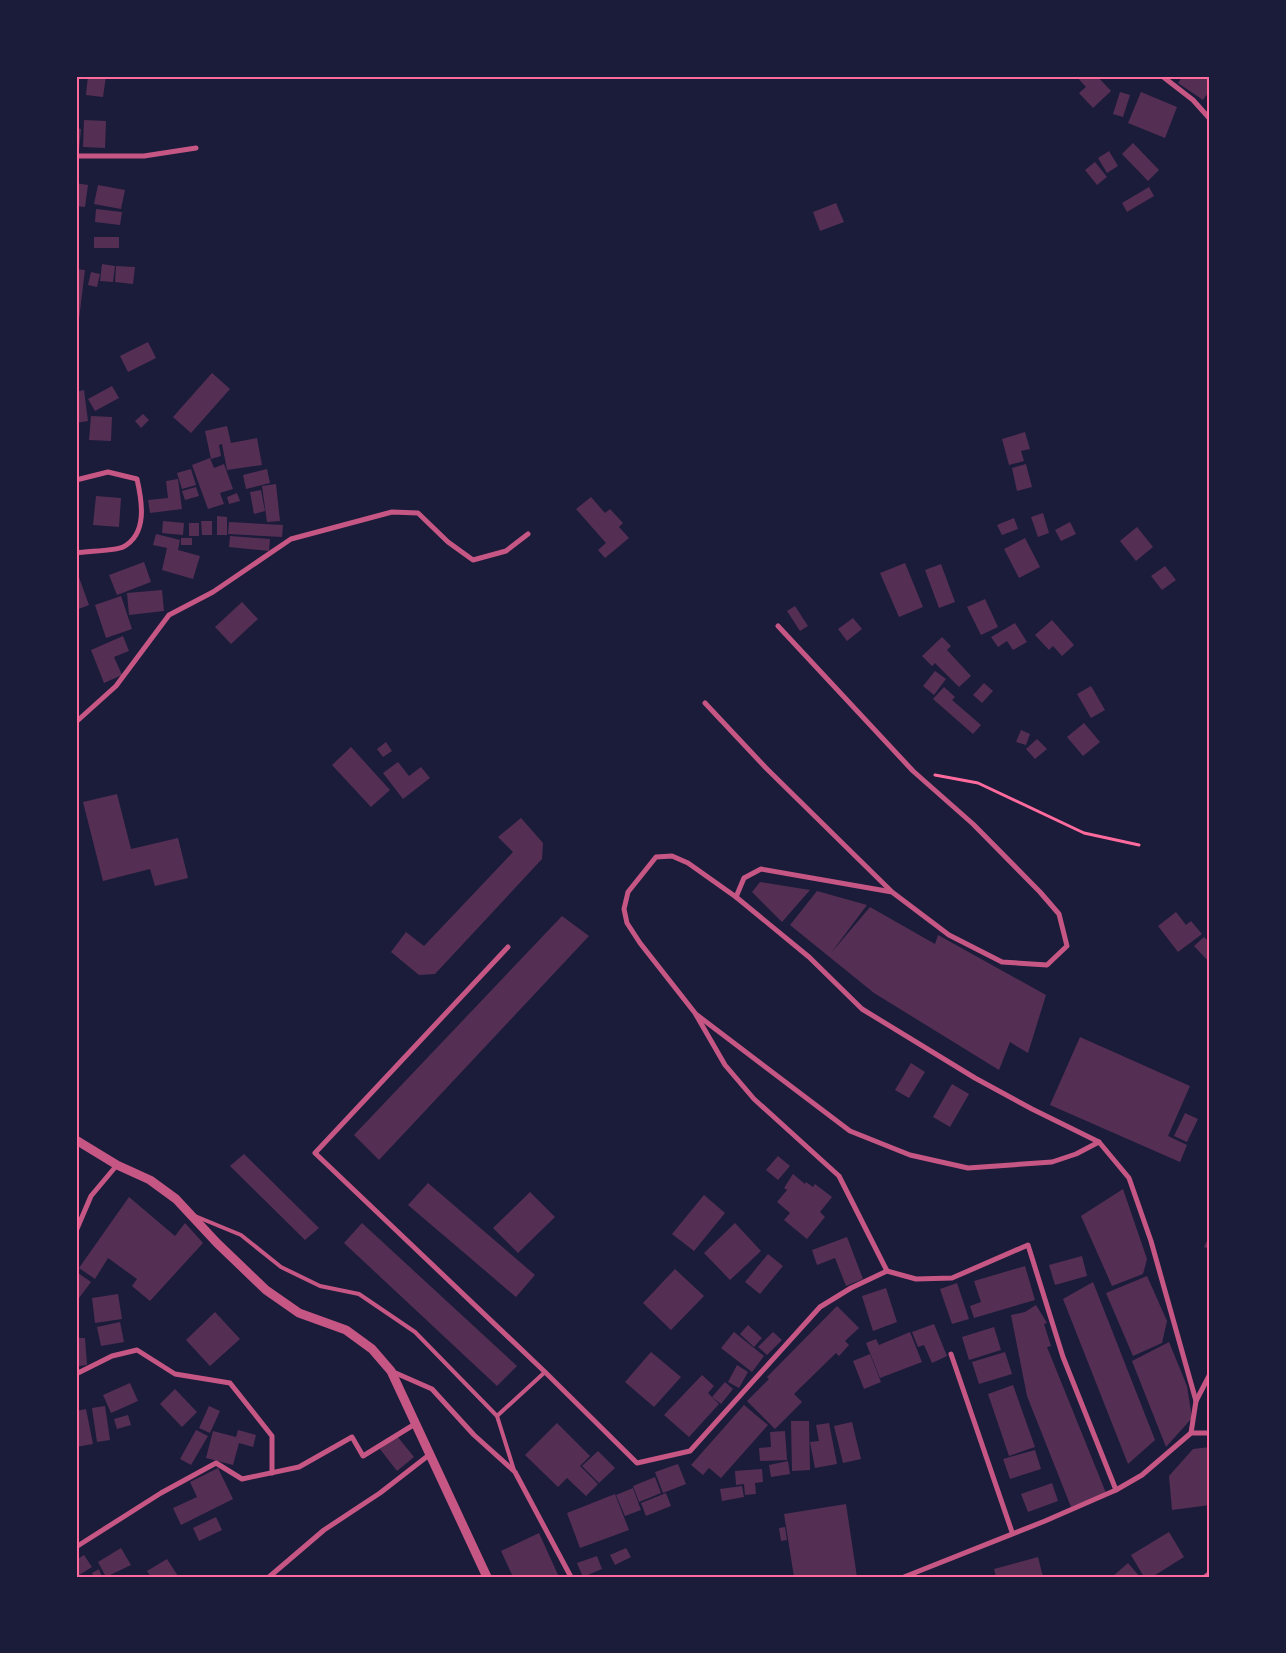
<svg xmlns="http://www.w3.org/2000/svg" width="1286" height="1653" viewBox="0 0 1286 1653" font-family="Merriweather,serif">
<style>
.building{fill:#542f53}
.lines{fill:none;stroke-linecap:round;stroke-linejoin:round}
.path{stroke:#ff6b9d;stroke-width:3}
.service{stroke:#c65784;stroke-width:4}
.minor{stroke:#c65784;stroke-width:5}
.tertiary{stroke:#c65784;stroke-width:9}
.neatline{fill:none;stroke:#ff6b9d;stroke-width:2}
</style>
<rect width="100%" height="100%" fill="#1b1b3a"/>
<g class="building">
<path d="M88,76H106L103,97L86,95Z"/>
<path d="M1076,76H1097L1111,91L1093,108L1079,93L1086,87Z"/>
<path d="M1183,76H1210V90L1203,100L1178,83Z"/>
<path d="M1120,92L1130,95L1123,117L1113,114Z"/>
<path d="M1141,92L1177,107L1165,138L1128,123Z"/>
<path d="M84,120L106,121L105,148L83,147Z"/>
<path d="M76,128L81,129L79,150H76Z"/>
<path d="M1133,143L1159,170L1148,181L1122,154Z"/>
<path d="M1109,151L1118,166L1107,173L1098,158Z"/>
<path d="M1095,162L1107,177L1097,185L1085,170Z"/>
<path d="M76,183L88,185L85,207L76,206Z"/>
<path d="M98,185L125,190L121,209L94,204Z"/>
<path d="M1149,187L1154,196L1127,212L1122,203Z"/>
<path d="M836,203L844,222L820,231L813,212Z"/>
<path d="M96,209L122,212L120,225L95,222Z"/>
<rect x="94" y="237" width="25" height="11"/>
<path d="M102,264L115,266L113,282L100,281Z"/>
<path d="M116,266L135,267L133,284L115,282Z"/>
<path d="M76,269L85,270L79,319H76Z"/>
<path d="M91,272L100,274L97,287L88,285Z"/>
<path d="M148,342L156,358L128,372L120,356Z"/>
<path d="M212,373L230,389L191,433L173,417Z"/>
<path d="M112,386L119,398L95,411L88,399Z"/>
<path d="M84,390L88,421L76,423V392Z"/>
<path d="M143,414L149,420L141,428L135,421Z"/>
<path d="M91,416L112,417L111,441L89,440Z"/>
<path d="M227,426L231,443L257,438L262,465L227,470L222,444L219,445L221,456L211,459L205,431Z"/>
<path d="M1025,432L1030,449L1021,451L1024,461L1009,465L1002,439Z"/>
<path d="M210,458L214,468L224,464L233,489L220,493L224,504L208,509L192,465Z"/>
<path d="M1026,464L1032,487L1017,491L1012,468Z"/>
<path d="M191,469L196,485L182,489L177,473Z"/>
<path d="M267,469L270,483L246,489L243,475Z"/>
<path d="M178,479L182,509L150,513L148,500L168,498L166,481Z"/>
<path d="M276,484L280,521L267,522L262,486Z"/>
<path d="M196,487L199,496L185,500L182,491Z"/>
<path d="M261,490L265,511L254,514L250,492Z"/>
<path d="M237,493L240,501L229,504L227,497Z"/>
<path d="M96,496L121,498L119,527L93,525Z"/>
<path d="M591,497L605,513L610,509L623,523L619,527L629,538L605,558L598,550L606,543L576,509Z"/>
<path d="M1043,513L1049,533L1038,537L1031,517Z"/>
<path d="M217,516L227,517V535H217Z"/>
<path d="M1014,518L1018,529L1002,535L997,525Z"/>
<path d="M163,521L184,523L183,535L162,533Z"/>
<path d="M201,521H212V535H202Z"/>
<path d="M229,522L283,525L282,537L228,534Z"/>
<path d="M1070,522L1076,534L1061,541L1055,530Z"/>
<rect x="189" y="523" width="10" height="13"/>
<path d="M1137,527L1153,547L1136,561L1120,541Z"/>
<path d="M156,534L180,540L178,550L200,556L193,579L162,570L167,548L153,545Z"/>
<path d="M230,536L270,539L269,551L229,547Z"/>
<rect x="181" y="538" width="11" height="7"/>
<path d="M1025,538L1040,567L1019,578L1004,549Z"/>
<path d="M144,562L151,582L117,595L109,575Z"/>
<path d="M905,563L923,607L899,617L880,573Z"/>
<path d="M941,564L955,602L939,608L925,570Z"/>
<path d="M1165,566L1176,580L1162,590L1151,576Z"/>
<path d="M76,569L89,605L76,610Z"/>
<path d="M162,590L164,611L129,615L127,593Z"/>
<path d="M121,596L132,629L106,638L95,605Z"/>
<path d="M985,599L998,627L981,635L967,607Z"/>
<path d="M242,602L258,619L231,644L215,627Z"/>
<path d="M795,606L808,626L800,631L787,611Z"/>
<path d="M853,618L862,629L847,641L838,629Z"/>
<path d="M1052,620L1074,645L1062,656L1053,646L1049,650L1035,635Z"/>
<path d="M1015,623L1027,642L1013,650L1007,641L998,647L991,637Z"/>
<path d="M123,636L129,651L114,657L122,675L104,683L91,650Z"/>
<path d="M942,637L951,646L947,650L971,676L959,687L935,663L932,666L922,656Z"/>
<path d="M935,671L946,679L934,695L923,686Z"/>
<path d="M984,683L993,691L982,703L973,695Z"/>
<path d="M1091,686L1105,710L1091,718L1077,694Z"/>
<path d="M944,687L955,697L952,700L981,725L973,734L933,699Z"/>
<path d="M1084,723L1100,742L1083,756L1067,737Z"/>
<path d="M1021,730L1030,734L1026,745L1016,742Z"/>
<path d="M1037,739L1047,749L1035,759L1026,749Z"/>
<path d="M386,742L392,751L383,757L377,749Z"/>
<path d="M351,747L390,790L371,807L332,765Z"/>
<path d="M398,762L409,776L421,767L430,778L403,799L383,773Z"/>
<path d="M117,794L131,849L178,838L188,878L155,886L150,869L103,881L83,802Z"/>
<path d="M521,818L543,843L542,859L435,974L419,975L391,952L406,932L424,946L513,852L498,837Z"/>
<path d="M760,882L810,890L782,922L752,892Z"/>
<path d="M817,891L867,905L831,953L870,907L935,944L938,935L1046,995L1028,1053L1010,1042L999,1070L874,993L790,925Z"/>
<path d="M1176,912L1186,925L1191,921L1202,934L1178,952L1158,926Z"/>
<path d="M562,916L589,936L379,1160L354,1135Z"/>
<path d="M1204,937L1210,943V963L1194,946Z"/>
<path d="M1080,1037L1190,1086L1168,1136L1187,1145L1180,1162L1050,1105Z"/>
<path d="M911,1063L925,1072L909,1098L895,1090Z"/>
<path d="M952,1084L969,1094L950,1127L933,1117Z"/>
<path d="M1185,1113L1198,1119L1187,1142L1174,1136Z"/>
<path d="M244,1154L319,1228L305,1240L230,1166Z"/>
<path d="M778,1156L790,1166L778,1180L766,1170Z"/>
<path d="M793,1174L805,1184L806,1182L813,1187L815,1184L832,1197L820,1212L825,1217L807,1239L784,1220L790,1213L777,1202L787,1190L784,1188Z"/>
<path d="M428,1183L535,1275L516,1297L408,1205Z"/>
<path d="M1123,1189L1147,1259L1143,1274L1112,1286L1081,1216Z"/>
<path d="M530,1192L555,1217L518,1253L493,1228Z"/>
<path d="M704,1195L725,1213L694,1251L672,1234Z"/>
<path d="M129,1197L175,1236L185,1223L203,1243L150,1301L132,1286L137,1279L108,1258L95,1279L79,1268Z"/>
<path d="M362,1223L517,1366L497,1386L344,1243Z"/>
<path d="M735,1223L761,1251L730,1280L704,1253Z"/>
<path d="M1210,1234V1249L1204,1247Z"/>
<path d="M847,1237L863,1279L846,1286L835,1258L817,1265L812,1250Z"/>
<path d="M768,1254L783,1266L760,1294L745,1282Z"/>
<path d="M1082,1256L1087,1276L1055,1285L1049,1265Z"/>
<path d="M1025,1266L1035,1300L974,1318L970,1306L981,1302L974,1281Z"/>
<path d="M675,1269L704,1296L671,1330L643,1303Z"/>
<path d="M78,1273L91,1282L76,1302V1275Z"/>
<path d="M1147,1276L1167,1321L1162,1343L1133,1356L1106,1293Z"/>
<path d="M1093,1282L1155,1440L1128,1464L1063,1299Z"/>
<path d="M957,1283L969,1319L952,1324L940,1289Z"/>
<path d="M886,1288L897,1322L873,1331L862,1296Z"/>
<path d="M118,1294L122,1319L95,1323L92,1298Z"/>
<path d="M1036,1305L1047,1323L1044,1324L1051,1346L1047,1347L1106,1493L1071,1507L1027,1396L1011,1315L1025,1312Z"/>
<path d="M837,1306L859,1328L845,1341L849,1345L839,1356L836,1353L794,1394L802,1402L775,1429L747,1401L769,1379L767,1377Z"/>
<path d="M215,1312L240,1339L210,1366L186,1340Z"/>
<path d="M120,1322L124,1342L101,1346L97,1327Z"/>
<path d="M934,1324L947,1356L932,1363L924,1345L918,1347L912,1332Z"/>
<path d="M748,1325L762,1338L754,1347L740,1334Z"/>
<path d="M994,1327L1001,1350L969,1360L962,1337Z"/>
<path d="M734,1332L764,1356L752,1372L721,1348Z"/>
<path d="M773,1332L782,1340L767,1355L758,1347Z"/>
<path d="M910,1332L922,1362L880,1378L866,1343L876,1339L879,1345Z"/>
<path d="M76,1338H85L87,1365L79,1366V1354H76Z"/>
<path d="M1169,1342L1187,1386L1192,1418L1166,1447L1132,1361Z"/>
<path d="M651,1352L681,1377L654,1407L625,1382Z"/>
<path d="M1005,1352L1012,1374L979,1384L972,1362Z"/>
<path d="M870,1354L881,1382L864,1389L853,1361Z"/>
<path d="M737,1365L748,1372L739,1388L728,1382Z"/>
<path d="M702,1375L714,1386L708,1393L719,1404L689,1437L664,1415Z"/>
<path d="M725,1382L733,1389L721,1404L712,1397Z"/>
<path d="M130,1383L138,1401L111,1413L103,1395Z"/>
<path d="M1013,1385L1035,1447L1009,1456L988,1394Z"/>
<path d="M175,1389L197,1412L182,1427L160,1404Z"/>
<path d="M744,1405L768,1425L721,1478L709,1468L703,1475L691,1465Z"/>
<path d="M105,1406L110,1440L97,1442L92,1408Z"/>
<path d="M209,1406L220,1411L210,1433L199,1428Z"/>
<path d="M86,1409L93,1444L76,1447V1411Z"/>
<path d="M128,1415L131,1425L117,1429L114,1419Z"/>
<path d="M791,1421H809L810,1470L792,1471Z"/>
<path d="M852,1422L861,1459L843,1463L834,1426Z"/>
<path d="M557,1423L590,1456L580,1466L598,1484L586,1496L567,1478L558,1487L525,1455Z"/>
<path d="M829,1423L837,1464L815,1468L810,1442L819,1441L816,1425Z"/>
<path d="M196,1430L208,1436L191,1465L180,1459Z"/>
<path d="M238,1430L256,1435L253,1447L239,1443L233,1465L206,1458L213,1431L236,1437Z"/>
<path d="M785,1431L787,1460L760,1461L759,1448L771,1447L770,1432Z"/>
<path d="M397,1436L414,1457L397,1471L380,1449Z"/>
<path d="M1210,1447V1505L1172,1510L1169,1476L1193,1449Z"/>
<path d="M1035,1450L1041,1469L1010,1479L1003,1459Z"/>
<path d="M598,1451L615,1468L599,1483L582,1466Z"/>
<path d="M788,1461L790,1474L771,1477L769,1465Z"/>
<path d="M678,1464L686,1484L663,1493L655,1472Z"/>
<path d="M218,1468L233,1499L181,1525L173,1508L197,1497L190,1482Z"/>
<path d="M762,1469L763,1482L755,1483L756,1494L745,1495L744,1484L736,1485L735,1471Z"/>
<path d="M655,1477L661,1493L639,1502L633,1486Z"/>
<path d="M1052,1483L1058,1501L1028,1512L1021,1494Z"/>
<path d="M742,1486L744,1497L722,1501L720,1489Z"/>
<path d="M633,1488L641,1510L625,1516L616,1495Z"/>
<path d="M666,1493L671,1506L646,1516L641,1503Z"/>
<path d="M615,1494L629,1530L580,1548L567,1513Z"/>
<path d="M846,1504L857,1577H794L784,1514Z"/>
<path d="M216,1517L222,1530L199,1541L193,1528Z"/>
<path d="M785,1527L787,1540L781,1541L779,1528Z"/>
<path d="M1169,1532L1184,1557L1152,1577H1144L1131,1555Z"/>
<path d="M539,1533L559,1577H513L501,1551Z"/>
<path d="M121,1548L131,1565L106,1577L98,1562Z"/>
<path d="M626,1548L631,1557L615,1565L610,1555Z"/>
<path d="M84,1555L92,1567L76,1577V1560Z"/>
<path d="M597,1556L602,1569L583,1577L577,1563Z"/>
<path d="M1038,1557L1043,1577H1030L1029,1575L996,1577L994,1569Z"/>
<path d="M167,1559L178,1576L151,1577L147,1571Z"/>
<path d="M1128,1563L1140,1577H1112Z"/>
<path d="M99,1569L102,1577H94L92,1573Z"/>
</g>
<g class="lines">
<path class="path" d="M935,775L978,783L1084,833L1139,845"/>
<g class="service">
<path d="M195,1216L241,1235L281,1267L320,1286L359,1294L415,1332L497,1416L514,1470"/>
<path d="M497,1416L545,1372"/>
</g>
<g class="minor">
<path d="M1162,76L1193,100L1210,119"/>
<path d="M76,156H144L196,148"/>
<path d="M76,480L108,472L137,479C142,501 148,534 123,547C114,551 87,551 76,553"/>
<path d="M778,626L913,771L973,824L1040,892L1059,914L1067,946L1047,965L1002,962L949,935L892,892L761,869L744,878L736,897L809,957L862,1009L975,1078L1032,1109L1099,1142L1129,1178L1151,1241L1196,1401"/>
<path d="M705,703L766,768L891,891"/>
<path d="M76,722L116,686L169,615L213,592L291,539L392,512L418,513L448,542L473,560L506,551L528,534"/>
<path d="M736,897L688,863L672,856L656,857L628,892L624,909L627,923L640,943L695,1013L725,1065L754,1099L839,1176L887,1271"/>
<path d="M508,947L315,1153L545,1372L637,1463L690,1451L820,1307L851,1288L887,1271L916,1279L952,1278L1028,1245L1063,1357L1116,1490"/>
<path d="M697,1015L850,1131L910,1155L968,1168L1052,1162L1076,1154L1099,1142"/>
<path d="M76,1231L91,1196L117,1165"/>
<path d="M951,1354L1012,1532"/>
<path d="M391,1371L432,1389L474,1435L515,1472L571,1577"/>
<path d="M76,1374L112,1356L137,1350L175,1374L230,1383L272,1436V1473"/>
<path d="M1191,1433H1210"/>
<path d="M76,1547L161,1493L216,1463L242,1479L299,1467L352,1437L363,1456L415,1424"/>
<path d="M269,1577L324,1530L380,1493L429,1455"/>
<path d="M904,1577L1045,1521L1116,1490L1142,1475L1191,1433L1196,1401L1210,1374"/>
<path d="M1205,1577L1210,1573"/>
</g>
<path class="tertiary" d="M76,1140L117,1165L150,1180L176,1199L217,1243L266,1290L299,1313L346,1330L372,1349L391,1371L487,1577"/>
</g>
<rect width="1286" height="1653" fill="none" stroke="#1b1b3a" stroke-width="155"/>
<rect x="78" y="78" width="1130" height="1498" class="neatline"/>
</svg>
